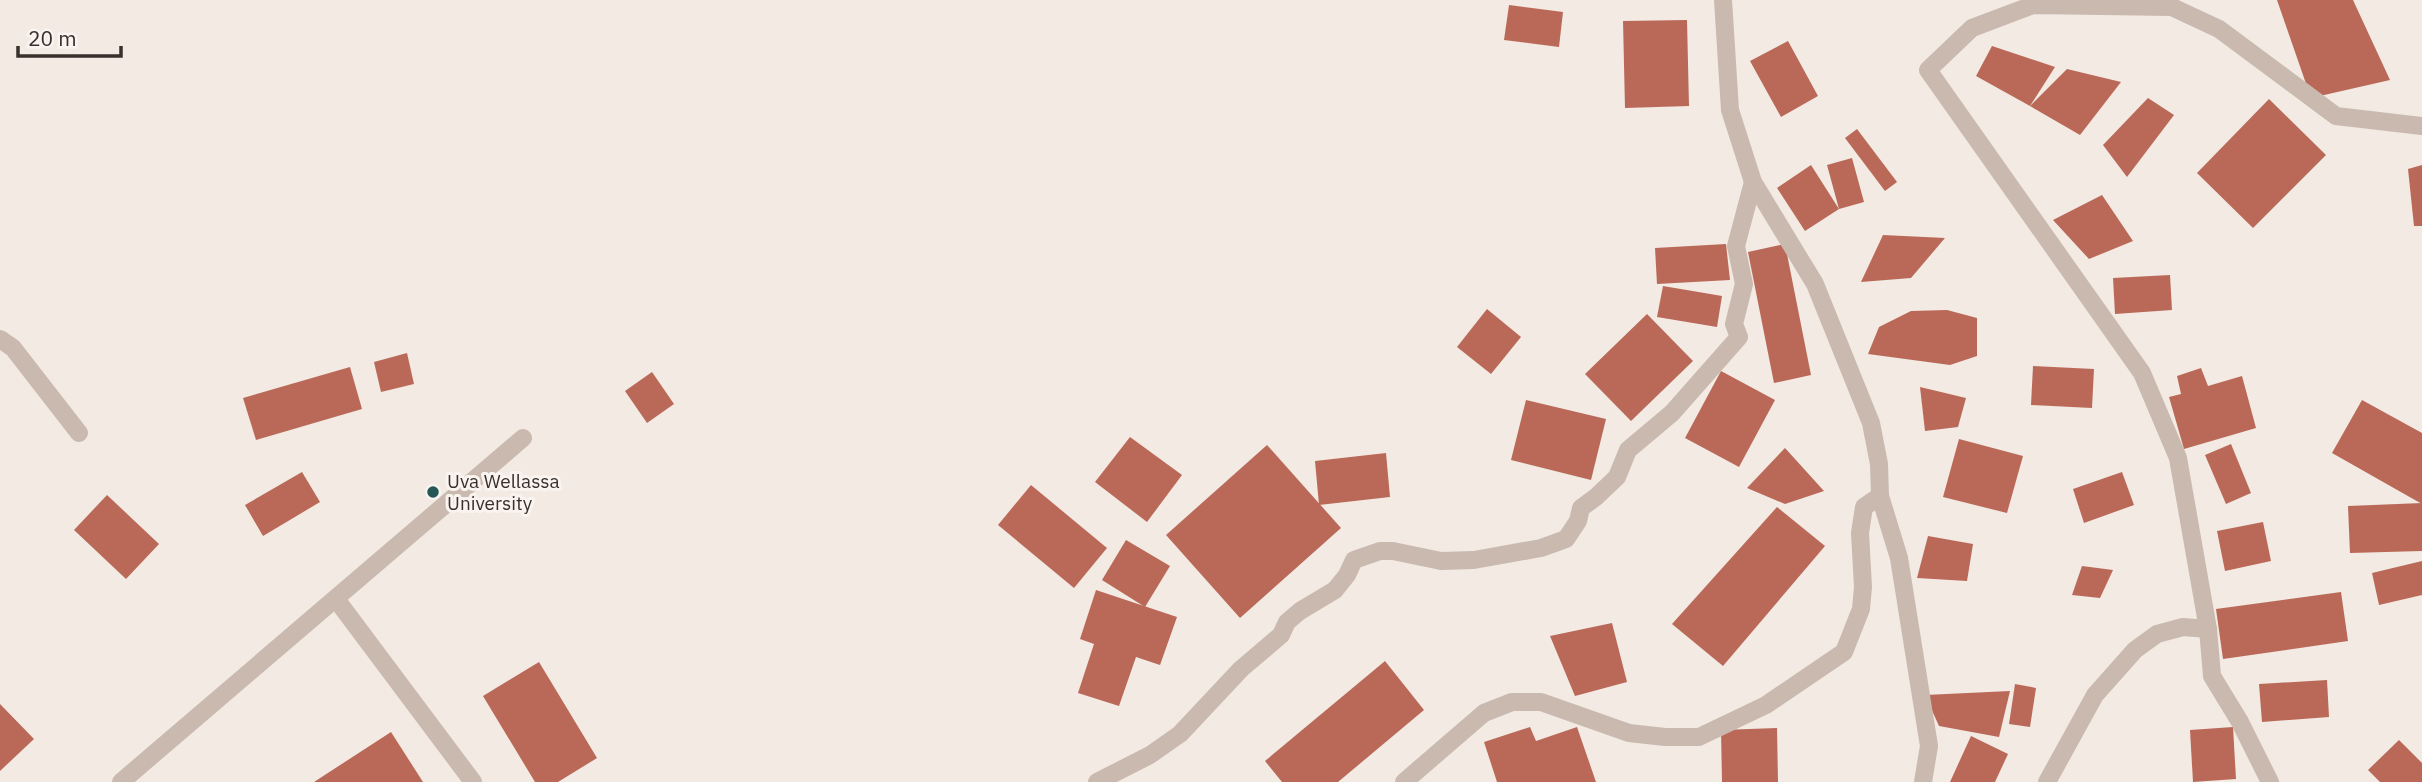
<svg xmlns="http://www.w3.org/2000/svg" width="2422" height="782" viewBox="0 0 2422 782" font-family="'IBM Plex Sans',sans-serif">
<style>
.building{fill:#ba6958}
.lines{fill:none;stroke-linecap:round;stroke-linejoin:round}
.minor{stroke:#c9b9af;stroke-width:18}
.poi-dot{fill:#265757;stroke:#f9f4ef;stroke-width:2.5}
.labels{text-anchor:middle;stroke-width:6;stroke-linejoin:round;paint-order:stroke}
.poi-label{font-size:19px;fill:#39302d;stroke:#f9f4ef;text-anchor:start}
</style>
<rect width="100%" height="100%" fill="#f2eae3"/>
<g class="building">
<path d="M2277,0H2353L2390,80L2311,98Z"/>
<path d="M1509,5L1563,12L1559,47L1504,40Z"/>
<path d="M1687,20L1689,106L1625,108L1623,21Z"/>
<path d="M1788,41L1818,96L1781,117L1750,61Z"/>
<path d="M1992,46L2055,67L2030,106L1976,76Z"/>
<path d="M2067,69L2121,82L2080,135L2030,106Z"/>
<path d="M2148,98L2174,115L2127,177L2103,145Z"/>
<path d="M2269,99L2326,155L2253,228L2197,173Z"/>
<path d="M1857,129L1897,182L1885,191L1845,138Z"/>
<path d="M1852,158L1864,202L1839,209L1827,165Z"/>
<path d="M1811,165L1839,209L1805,231L1777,188Z"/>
<path d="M2422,165V226H2414L2408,169Z"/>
<path d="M2102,195L2133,241L2089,259L2053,220Z"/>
<path d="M1883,235L1945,238L1911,278L1861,282Z"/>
<path d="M1726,244L1730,280L1657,284L1655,248Z"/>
<path d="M1785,244L1811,375L1774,383L1748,252Z"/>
<path d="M2170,275L2172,310L2115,314L2113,278Z"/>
<path d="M1663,286L1722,296L1717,327L1657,317Z"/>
<path d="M1487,309L1521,337L1491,374L1457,347Z"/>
<path d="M1947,310L1977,318V356L1950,365L1868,354L1879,327L1911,311Z"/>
<path d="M1647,314L1693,361L1631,421L1585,374Z"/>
<path d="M407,353L414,384L381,392L374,362Z"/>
<path d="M2033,366L2094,369L2092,408L2031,405Z"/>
<path d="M350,367L362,409L256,440L243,398Z"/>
<path d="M2201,368L2208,386L2242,376L2256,428L2184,449L2169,397L2181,394L2177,376Z"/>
<path d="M1721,371L1775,400L1739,467L1685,438Z"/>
<path d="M652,372L674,404L647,423L625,391Z"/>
<path d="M1920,387L1966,398L1958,427L1925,431Z"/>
<path d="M1526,400L1606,419L1591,480L1511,460Z"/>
<path d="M2362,400L2422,433V504L2332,453Z"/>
<path d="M1130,437L1182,475L1147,522L1095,482Z"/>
<path d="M1959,439L2023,456L2007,513L1943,497Z"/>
<path d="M2231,444L2251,493L2226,504L2205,455Z"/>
<path d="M1267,445L1341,528L1240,618L1166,535Z"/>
<path d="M1785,448L1824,491L1785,504L1747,488Z"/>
<path d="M1386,453L1390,497L1319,505L1315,461Z"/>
<path d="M302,472L320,502L263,536L245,505Z"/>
<path d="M2122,472L2134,505L2084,523L2073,489Z"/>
<path d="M1031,485L1107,548L1074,588L998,525Z"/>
<path d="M107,495L159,544L126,579L74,530Z"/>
<path d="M2422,503V551L2350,553L2348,506Z"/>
<path d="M1777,507L1825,546L1723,666L1672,624Z"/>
<path d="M2263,522L2271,561L2225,571L2217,531Z"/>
<path d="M1928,536L1973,544L1967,581L1917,578Z"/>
<path d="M1126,540L1170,566L1145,607L1102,580Z"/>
<path d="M2422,561V595L2379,605L2372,573Z"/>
<path d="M2082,566L2113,570L2100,598L2072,595Z"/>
<path d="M1096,590L1177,617L1160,665L1136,657L1119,706L1078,693L1094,644L1080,639Z"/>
<path d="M2341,592L2348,641L2223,659L2216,609Z"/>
<path d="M1612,623L1627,682L1575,696L1550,636Z"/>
<path d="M1385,661L1424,710L1338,782H1282L1265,761Z"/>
<path d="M539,662L597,758L558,782H535L483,696Z"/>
<path d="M2327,680L2329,717L2262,722L2259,684Z"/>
<path d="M2015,684L2036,688L2030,727L2009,724Z"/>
<path d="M2010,691L1999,737L1939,726L1925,695Z"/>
<path d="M0,704L34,739L0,771Z"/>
<path d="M1530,727L1536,741L1577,727L1596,782H1497L1484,742Z"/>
<path d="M2233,727L2236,779L2193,782L2190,730Z"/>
<path d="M1777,728L1778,782H1722L1721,730Z"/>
<path d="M391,732L423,782H314Z"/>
<path d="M1971,736L2008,754L1995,782H1950Z"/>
<path d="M2399,740L2422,763V782H2380L2368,770Z"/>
</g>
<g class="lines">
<g class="minor">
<path d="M1723,0L1730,110L1753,182L1815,284L1871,423L1879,464L1880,496L1899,558L1929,746L1923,782"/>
<path d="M0,339L13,348L79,433"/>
<path d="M336,599L473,782"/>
<path d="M121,782L523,438"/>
<path d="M1097,782L1150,755L1180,734L1241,669L1281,635L1287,622L1300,611L1335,590L1347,575L1354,560L1380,551H1393L1441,561L1474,560L1541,548L1566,539L1578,521L1581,508L1596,497L1617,477L1628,450L1672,413L1739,337L1734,324L1744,284L1736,246L1753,182"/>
<path d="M1404,782L1484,713L1512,702H1541L1629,733L1665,737H1699L1766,705L1844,652L1861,609L1863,587L1860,533L1864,507L1880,496"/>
<path d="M2047,782L2095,695L2135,650L2157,634L2183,627L2208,629"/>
<path d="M2270,782L2240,722L2212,676L2208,629L2178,458L2142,373L1928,70L1972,28L2033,5L2172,7L2219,29L2336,116L2422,126"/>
</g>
</g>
<circle class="poi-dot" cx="433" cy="492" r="7"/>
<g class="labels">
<g class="poi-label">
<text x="447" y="488">Uva Wellassa<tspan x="447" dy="22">University</tspan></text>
</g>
</g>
<path d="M18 46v10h103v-10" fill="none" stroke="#39302d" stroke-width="3.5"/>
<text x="28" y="46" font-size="21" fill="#39302d" stroke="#f9f4ef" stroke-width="5" paint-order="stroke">20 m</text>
</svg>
